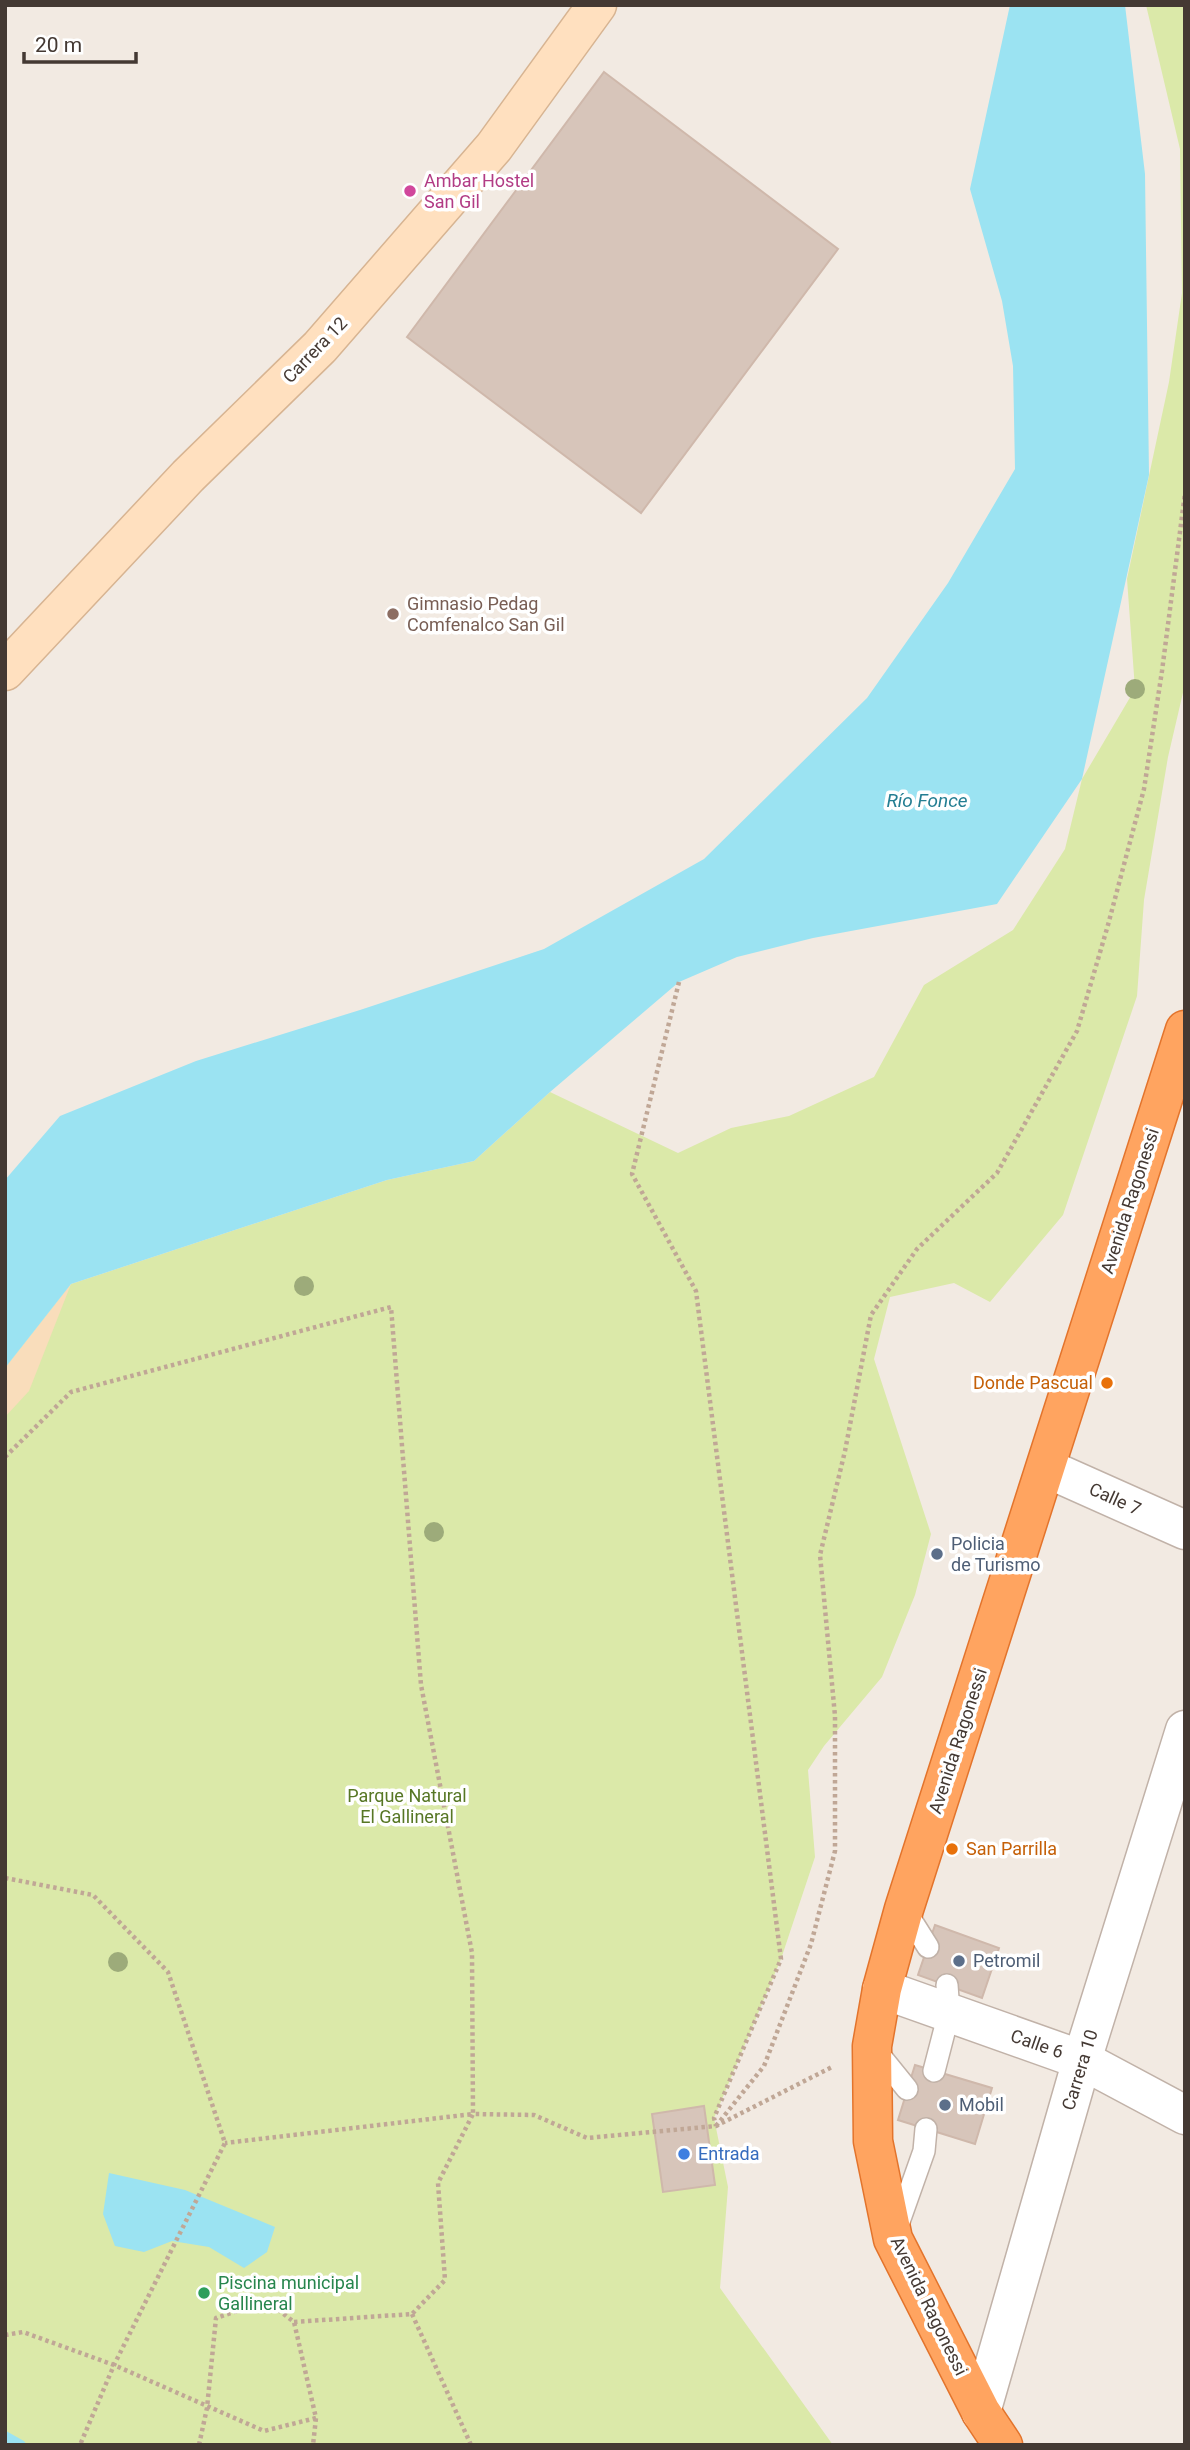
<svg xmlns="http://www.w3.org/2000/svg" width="1190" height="2450" viewBox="0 0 1190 2450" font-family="Roboto,sans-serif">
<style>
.green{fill:#dbe9a9}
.sand{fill:#f9ddbb}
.water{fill:#9be3f2}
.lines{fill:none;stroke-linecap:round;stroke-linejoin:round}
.stream{stroke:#9be3f2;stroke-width:10}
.building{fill:#d7c5ba;stroke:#cfb8ab;stroke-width:2}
.lane-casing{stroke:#c1b2a8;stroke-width:24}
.street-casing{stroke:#c1b2a8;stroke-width:41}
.secondary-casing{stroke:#d7b492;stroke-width:41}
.highway-casing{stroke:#e3742c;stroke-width:41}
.path{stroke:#c0a796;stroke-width:4.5;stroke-dasharray:3.5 3.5;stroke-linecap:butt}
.lane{stroke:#fff;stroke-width:21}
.street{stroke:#fff;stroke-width:38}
.secondary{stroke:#ffe0bf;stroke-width:38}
.highway{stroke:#ffa460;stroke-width:38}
.tree{fill:#9dab7a}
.hotel-dot{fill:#d1479c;stroke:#fff;stroke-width:2.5}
.education-dot{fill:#8d6e63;stroke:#fff;stroke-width:2.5}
.food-dot{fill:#e8710a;stroke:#fff;stroke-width:2.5}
.service-dot{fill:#5c6f8a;stroke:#fff;stroke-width:2.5}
.shop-dot{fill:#3f7fe0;stroke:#fff;stroke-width:2.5}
.leisure-dot{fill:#2e9e5b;stroke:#fff;stroke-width:2.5}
.labels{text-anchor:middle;stroke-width:7;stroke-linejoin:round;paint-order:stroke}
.hotel-label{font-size:18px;fill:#b23c85;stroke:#fff;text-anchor:start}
.street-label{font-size:18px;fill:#443933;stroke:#fff}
.education-label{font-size:18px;fill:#785e54;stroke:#fff;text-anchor:start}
.food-label{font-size:18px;fill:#c56008;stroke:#fff;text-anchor:end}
.service-label{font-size:18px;fill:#4e5e75;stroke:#fff;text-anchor:start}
.park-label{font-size:18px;fill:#577725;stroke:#fff}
.shop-label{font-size:18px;fill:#366cbe;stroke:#fff;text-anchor:start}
.leisure-label{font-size:18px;fill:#27864d;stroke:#fff;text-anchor:start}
.water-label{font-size:19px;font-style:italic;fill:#247e92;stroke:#fff}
</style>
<rect width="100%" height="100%" fill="#f2eae2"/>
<path class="green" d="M1146,5H1185V684L1168,757L1144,900L1137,996L1063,1215L990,1302L954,1283L890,1297L874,1359L931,1534L915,1595L882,1677L824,1746L808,1770L815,1857L781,1959L714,2118L728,2187L720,2288L833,2445H5V1368L71,1284L387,1180L474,1161L550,1092L678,1153L731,1128L789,1116L874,1077L924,985L1013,930L1065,849L1082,779L1135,689L1127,579L1169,382L1182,293L1180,149Z"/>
<path class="sand" d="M71,1284L29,1391L5,1417V1368Z"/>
<g class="water">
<path d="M1010,5H1125L1145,174L1149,475L1082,779L997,904L813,938L737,957L679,982L550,1092L474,1161L387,1180L71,1284L5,1368V1180L60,1116L196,1061L360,1010L544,949L704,859L867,698L948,583L1015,469L1013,366L1002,301L970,189Z"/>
<path d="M109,2173L185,2190L275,2227L267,2252L244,2268L209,2247L172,2241L144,2252L115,2246L103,2214Z"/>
</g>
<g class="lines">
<path class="stream" d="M5,2436L21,2445"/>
</g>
<g class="building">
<path d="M604,72L838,249L641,513L407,337Z"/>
<path d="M935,1925L999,1948L982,1998L918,1975Z"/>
<path d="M915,2065L992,2088L975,2144L898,2120Z"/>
<path d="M704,2106L715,2185L663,2192L652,2114Z"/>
</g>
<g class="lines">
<g class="lane-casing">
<g id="lane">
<path d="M904,1909L928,1947"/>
<path d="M873,2047L907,2089"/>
<path d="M934,2071L949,2013L947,1985"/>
<path d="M896,2230L924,2151L926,2129"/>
</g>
</g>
<g class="street-casing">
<g id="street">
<path d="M1046,1468L1185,1530"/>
<path d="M882,1989L1082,2060L1185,2115"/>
<path d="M981,2412L1082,2060L1185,1730"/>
</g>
</g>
<g class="secondary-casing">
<path id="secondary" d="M5,671L188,476L320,347L494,147L597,5"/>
</g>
<g class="highway-casing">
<path id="highway" d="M1003,2445L981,2412L893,2239L873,2141L872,2046L882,1989L904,1909L1185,1030"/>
</g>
<g class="path">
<path d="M679,982L632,1174L696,1291L781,1959L714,2118L716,2126"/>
<path d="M5,1457L71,1392L391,1307L421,1685L472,1953L473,2114L225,2143"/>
<path d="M5,1878L93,1895L168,1972L225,2143L114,2365L80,2445"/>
<path d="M716,2126L764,2066L811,1944L835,1851V1716L820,1555L845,1451L871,1315L917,1249L997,1173L1077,1031L1108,925L1144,789L1162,671L1185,493"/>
<path d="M412,2314L471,2445"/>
<path d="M294,2322L412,2314L445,2280L438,2183L473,2114L534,2115L587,2138L716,2126L834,2066"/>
<path d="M5,2335L23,2332L114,2365L264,2431L316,2418"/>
<path d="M199,2445L207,2408L216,2318L267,2301L294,2322L316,2418L313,2445"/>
</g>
<use href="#lane" class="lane"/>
<use href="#street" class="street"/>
<use href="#secondary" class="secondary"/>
<use href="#highway" class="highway"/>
</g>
<g class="tree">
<circle cx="1135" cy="689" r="10"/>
<circle cx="304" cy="1286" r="10"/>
<circle cx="434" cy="1532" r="10"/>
<circle cx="118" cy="1962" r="10"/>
</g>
<circle class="hotel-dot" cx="410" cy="191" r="7"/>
<circle class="education-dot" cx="393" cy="614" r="7"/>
<g class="food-dot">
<circle cx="1107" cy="1383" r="7"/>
<circle cx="952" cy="1849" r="7"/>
</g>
<g class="service-dot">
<circle cx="937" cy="1554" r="7"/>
<circle cx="959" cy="1961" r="7"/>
<circle cx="945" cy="2105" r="7"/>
</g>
<circle class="shop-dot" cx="684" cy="2154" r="7"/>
<circle class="leisure-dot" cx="204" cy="2293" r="7"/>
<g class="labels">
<g class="hotel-label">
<text x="424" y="187">Ambar Hostel<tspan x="424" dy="21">San Gil</tspan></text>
</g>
<g class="street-label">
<text transform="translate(315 350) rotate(-46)" y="6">Carrera 12</text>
<text transform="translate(1130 1201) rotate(-72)" y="6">Avenida Ragonessi</text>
<text transform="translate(1115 1499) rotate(24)" y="6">Calle 7</text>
<text transform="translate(958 1741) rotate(-72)" y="6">Avenida Ragonessi</text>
<text transform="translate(1037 2044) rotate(19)" y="6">Calle 6</text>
<text transform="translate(1080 2070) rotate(-73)" y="6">Carrera 10</text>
<text transform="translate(929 2306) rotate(64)" y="6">Avenida Ragonessi</text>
</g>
<g class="education-label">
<text x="407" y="610">Gimnasio Pedag<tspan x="407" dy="21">Comfenalco San Gil</tspan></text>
</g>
<g class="food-label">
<text x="1093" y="1389">Donde Pascual</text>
<text x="966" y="1855" text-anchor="start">San Parrilla</text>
</g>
<g class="service-label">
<text x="951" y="1550">Policia<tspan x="951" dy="21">de Turismo</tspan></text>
<text x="973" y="1967">Petromil</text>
<text x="959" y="2111">Mobil</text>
</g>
<g class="park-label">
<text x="407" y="1802">Parque Natural<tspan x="407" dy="21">El Gallineral</tspan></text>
</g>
<g class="shop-label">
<text x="698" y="2160">Entrada</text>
</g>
<g class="leisure-label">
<text x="218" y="2289">Piscina municipal<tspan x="218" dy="21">Gallineral</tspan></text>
</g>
<g class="water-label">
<text x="927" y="807">Río Fonce</text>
</g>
</g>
<rect width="1190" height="2450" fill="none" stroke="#443933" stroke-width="14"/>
<path d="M24 52v10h112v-10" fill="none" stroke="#443933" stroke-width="3.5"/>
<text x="35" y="52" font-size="21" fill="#443933" stroke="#ffffff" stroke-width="5" paint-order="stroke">20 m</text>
</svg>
